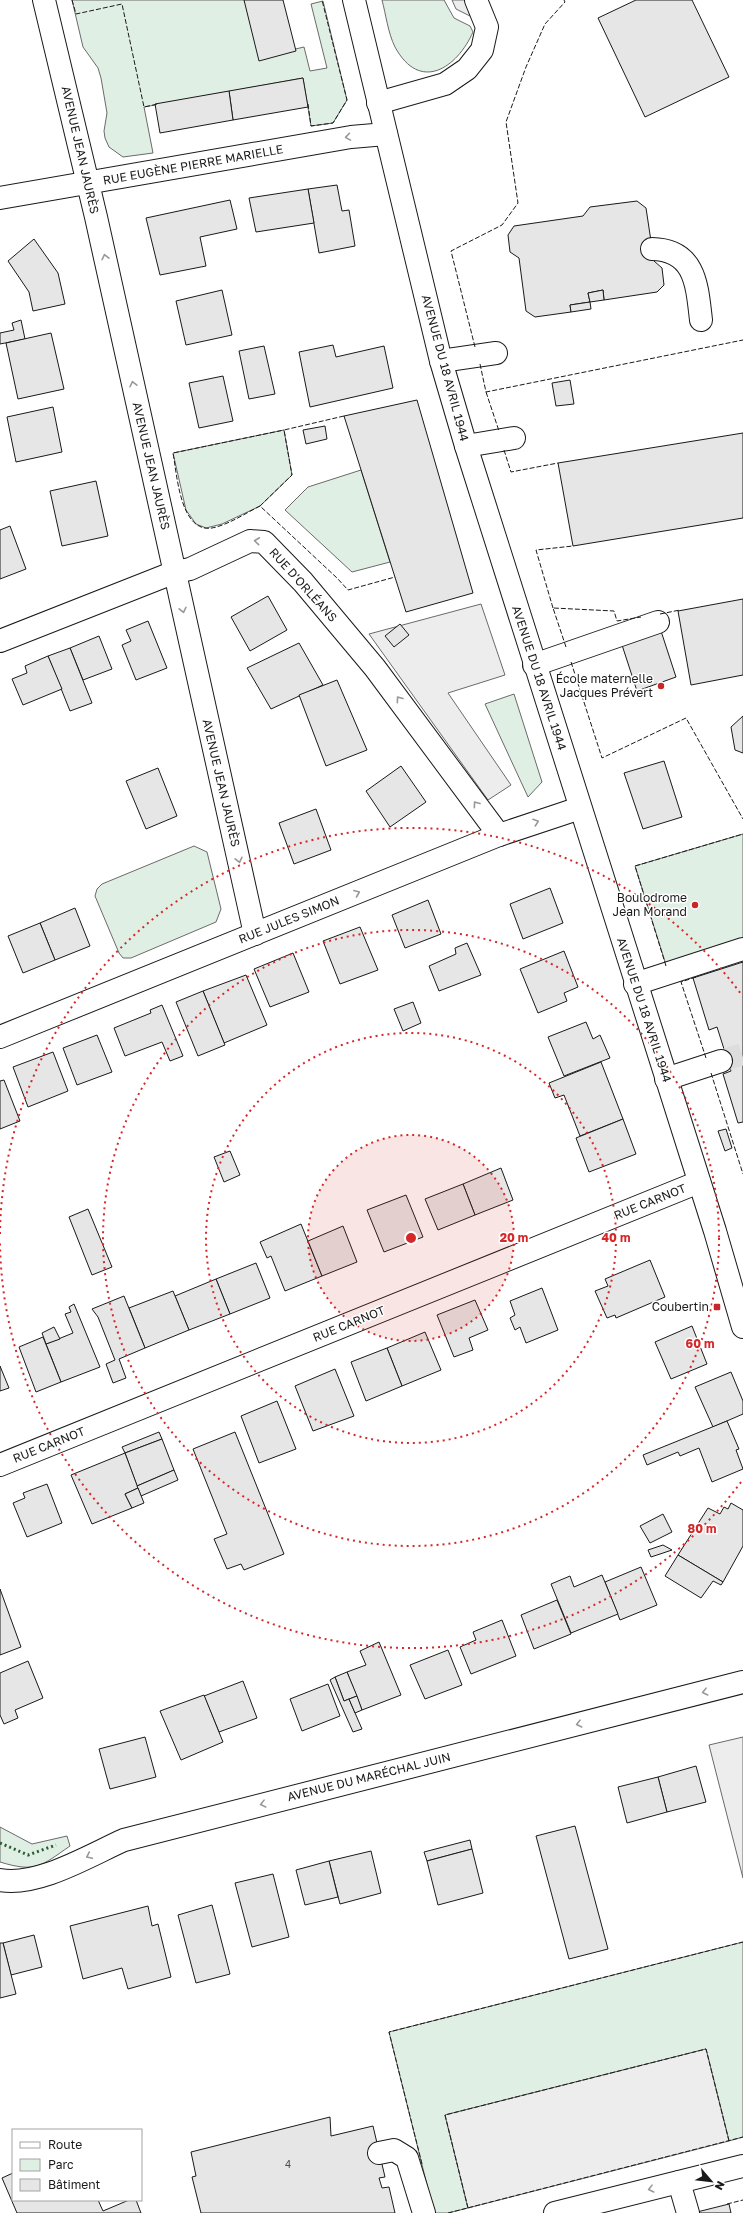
<svg xmlns="http://www.w3.org/2000/svg" width="743" height="2213" viewBox="0 0 743 2213" font-family="'Golos Text',sans-serif">
<style>
.green{fill:#e0efe3;stroke:#6a6a6a}
.parking{fill:#ededed;stroke:#6a6a6a}
.building{fill:#e6e6e6;stroke:#1a1a1a}
.lines{fill:none;stroke-linecap:round;stroke-linejoin:round}
.minor-tunnel{stroke:#ddd;stroke-width:22;stroke-dasharray:22 11;stroke-linecap:butt}
.minor-casing{stroke:#1a1a1a;stroke-width:24}
.minor{stroke:#fff;stroke-width:22}
.hedge{stroke:#2b5a34;stroke-width:3;stroke-dasharray:2 3;stroke-linecap:butt}
.fence{stroke:#1a1a1a;stroke-width:1;stroke-dasharray:5 2;stroke-linecap:butt}
.oneway{stroke:#989898}
.ring{fill:none;stroke:#d62828;stroke-width:2;stroke-dasharray:2 4}
.poi-dot{fill:#c62828;stroke:#fff;stroke-width:1.5}
.labels{text-anchor:middle;stroke-width:3;stroke-linejoin:round;paint-order:stroke}
.number-label{font-size:10px;fill:#4d4d4d}
.street-label{font-size:12px;fill:#1a1a1a;stroke:#fff}
.poi-label{font-size:12px;fill:#1a1a1a;stroke:#fff;text-anchor:end}
.centre{fill:#d62828;stroke:#fff;stroke-width:2}
.ring-label{font-size:12px;text-anchor:middle;font-weight:bold;fill:#d62828;stroke:#fff;stroke-width:3;stroke-linejoin:round;paint-order:stroke}
</style>
<rect width="100%" height="100%" fill="#fff"/>
<g class="green">
<path d="M72,0H248L261,57L304,47L310,71L327,68L311,4L323,1L347,100L333,123L311,126L303,78L144,107L153,153L123,157L109,147L105,138L104,131L107,113L101,78L98,68L83,47Z"/>
<path d="M382,0H444L454,18L470,26L473,32C457,68 420,93 395,47C388,33 386,15 382,0Z"/>
<path d="M284,430L292,475L260,506L222,524L206,528L196,524L186,510L173,453Z"/>
<path d="M361,470L390,562L352,572L285,510L308,487Z"/>
<path d="M514,694L542,782L528,797L485,704Z"/>
<path d="M743,834V943L667,968L635,866Z"/>
<path d="M194,846L207,852L221,909L216,922L131,958H123L119,953L95,896L97,889L102,884Z"/>
<path d="M0,1827L32,1844L67,1836L70,1846C41,1866 36,1873 0,1862Z"/>
<path d="M743,1942V2137L729,2141L706,2049L445,2115L468,2208L448,2213H434L389,2032Z"/>
</g>
<g class="parking">
<path d="M452,0H465L474,18L456,9Z"/>
<path d="M481,604L505,675L448,693L511,785L488,800L369,634Z"/>
<path d="M743,1737V1878L709,1745Z"/>
<path d="M706,2049L729,2141L468,2208L445,2115Z"/>
</g>
<g class="building">
<path d="M244,0H283L296,51L259,61Z"/>
<path d="M636,0H692L729,77L645,117L598,18Z"/>
<path d="M303,78L308,107L233,120L229,91Z"/>
<path d="M229,91L233,120L160,133L155,104Z"/>
<path d="M337,185L342,211L349,210L355,246L319,253L308,189Z"/>
<path d="M308,189L314,223L256,232L249,198Z"/>
<path d="M230,200L237,229L200,237L206,266L160,275L146,218Z"/>
<path d="M637,201L646,208L654,261L662,268L664,285L657,292L604,300L603,290L588,293L590,302L570,305L571,312L535,317L526,311L519,258L510,252L508,235L514,226L583,216L590,207Z"/>
<path d="M34,239L58,273L65,304L33,311L29,292L8,261Z"/>
<path d="M222,290L232,335L186,345L176,301Z"/>
<path d="M603,290L604,300L590,302L588,293Z"/>
<path d="M590,302L591,309L571,312L570,305Z"/>
<path d="M21,320L25,339L0,344V333L14,330L12,323Z"/>
<path d="M51,333L64,389L18,399L6,343Z"/>
<path d="M333,345L336,357L384,346L393,388L310,407L299,352Z"/>
<path d="M264,346L275,394L249,399L239,351Z"/>
<path d="M223,376L233,421L199,428L189,383Z"/>
<path d="M570,380L574,404L556,406L552,383Z"/>
<path d="M417,400L473,593L406,612L344,416Z"/>
<path d="M53,407L62,452L16,462L7,417Z"/>
<path d="M325,426L327,439L306,444L303,430Z"/>
<path d="M743,433V518L573,546L558,463Z"/>
<path d="M96,481L108,536L62,546L50,491Z"/>
<path d="M10,526L26,569L0,579V530Z"/>
<path d="M268,596L287,630L250,651L231,617Z"/>
<path d="M743,599V675L691,685L678,611Z"/>
<path d="M148,621L167,668L136,680L122,645L131,641L126,630Z"/>
<path d="M400,624L409,635L394,647L385,636Z"/>
<path d="M661,631L676,677L637,691L622,645Z"/>
<path d="M99,636L112,669L83,680L70,648Z"/>
<path d="M299,643L323,685L271,709L247,668Z"/>
<path d="M70,648L92,703L70,711L48,656Z"/>
<path d="M48,656L62,689L23,705L12,679L27,673L25,666Z"/>
<path d="M337,680L367,750L326,766L299,695Z"/>
<path d="M743,716V753L735,750L731,727Z"/>
<path d="M664,761L682,817L643,829L624,773Z"/>
<path d="M401,766L426,802L390,827L366,791Z"/>
<path d="M158,768L177,816L146,829L126,781Z"/>
<path d="M316,809L331,850L294,864L279,823Z"/>
<path d="M550,888L563,923L523,939L510,904Z"/>
<path d="M428,900L441,934L405,948L392,915Z"/>
<path d="M75,908L90,946L55,960L40,923Z"/>
<path d="M40,923L55,960L23,973L8,936Z"/>
<path d="M360,927L378,970L340,984L323,941Z"/>
<path d="M467,943L481,975L439,991L429,966L456,954L455,948Z"/>
<path d="M564,951L578,987L564,993L567,1001L538,1013L520,969Z"/>
<path d="M293,953L309,992L270,1007L254,969Z"/>
<path d="M743,962V1122L738,1123L723,1074L731,1071L717,1027L709,1030L693,978Z"/>
<path d="M246,975L267,1025L224,1043L203,991Z"/>
<path d="M203,991L225,1045L198,1056L176,1002Z"/>
<path d="M413,1002L421,1023L403,1031L394,1009Z"/>
<path d="M162,1005L183,1056L170,1061L162,1042L125,1056L114,1028L151,1013L150,1010Z"/>
<path d="M586,1022L593,1039L600,1035L610,1058L564,1076L548,1037Z"/>
<path d="M97,1035L112,1072L77,1085L63,1048Z"/>
<path d="M53,1052L68,1091L28,1107L13,1067Z"/>
<path d="M601,1062L623,1119L580,1136L564,1095L555,1098L549,1083Z"/>
<path d="M4,1080L20,1121L0,1129V1081Z"/>
<path d="M623,1119L636,1154L589,1172L576,1138Z"/>
<path d="M726,1129L732,1148L725,1151L718,1131Z"/>
<path d="M230,1151L240,1175L224,1182L214,1157Z"/>
<path d="M501,1168L513,1200L475,1215L463,1184Z"/>
<path d="M463,1184L475,1215L438,1230L425,1199Z"/>
<path d="M406,1195L423,1237L384,1252L367,1210Z"/>
<path d="M88,1209L112,1267L92,1275L69,1217Z"/>
<path d="M301,1224L322,1276L285,1291L271,1256L267,1258L260,1242Z"/>
<path d="M343,1226L357,1262L322,1276L308,1241Z"/>
<path d="M650,1260L665,1297L616,1318L615,1315L607,1318L595,1291L608,1286L605,1279Z"/>
<path d="M256,1263L270,1298L230,1314L216,1279Z"/>
<path d="M216,1279L230,1314L189,1330L175,1296Z"/>
<path d="M542,1288L558,1330L526,1343L520,1327L515,1330L510,1318L515,1315L510,1301Z"/>
<path d="M173,1291L189,1330L145,1348L129,1308Z"/>
<path d="M124,1296L145,1348L119,1359L126,1378L113,1383L106,1364L115,1360L98,1317L92,1309Z"/>
<path d="M475,1300L488,1330L469,1338L473,1350L454,1357L437,1315Z"/>
<path d="M74,1304L100,1367L61,1382L46,1344L73,1333L65,1314L71,1312L69,1307Z"/>
<path d="M692,1326L707,1364L671,1379L655,1342Z"/>
<path d="M54,1327L60,1339L46,1344L42,1333Z"/>
<path d="M425,1332L441,1370L402,1386L387,1348Z"/>
<path d="M43,1337L61,1382L36,1392L19,1347Z"/>
<path d="M387,1348L402,1386L366,1401L351,1362Z"/>
<path d="M0,1366L9,1388L0,1391Z"/>
<path d="M335,1369L354,1416L313,1431L295,1386Z"/>
<path d="M731,1372L743,1401V1414L713,1427L695,1387Z"/>
<path d="M277,1401L296,1449L259,1463L241,1416Z"/>
<path d="M727,1421L739,1449L736,1450L743,1469L712,1482L699,1448L680,1456L678,1452L647,1465L643,1455Z"/>
<path d="M159,1432L162,1439L125,1453L122,1447Z"/>
<path d="M235,1432L284,1554L244,1570L241,1564L227,1569L214,1539L227,1534L193,1449Z"/>
<path d="M162,1439L174,1470L137,1486L125,1453Z"/>
<path d="M125,1453L138,1488L125,1494L132,1508L92,1524L71,1475Z"/>
<path d="M174,1470L178,1480L141,1496L137,1486Z"/>
<path d="M47,1484L62,1523L27,1537L13,1503L25,1498L23,1493Z"/>
<path d="M138,1488L144,1503L132,1508L125,1494Z"/>
<path d="M731,1503L743,1510V1546L723,1582L678,1555L708,1508L720,1514L724,1507L728,1509Z"/>
<path d="M663,1514L672,1532L650,1543L640,1526Z"/>
<path d="M663,1545L672,1550L651,1557L648,1550Z"/>
<path d="M678,1555L723,1582L721,1585L713,1581L701,1598L665,1576Z"/>
<path d="M641,1567L657,1605L620,1620L605,1582Z"/>
<path d="M602,1575L618,1614L571,1633L551,1584L570,1576L574,1587Z"/>
<path d="M0,1589L21,1647L0,1655Z"/>
<path d="M557,1600L571,1634L534,1649L521,1615Z"/>
<path d="M502,1620L516,1656L471,1674L460,1647L476,1640L473,1632Z"/>
<path d="M379,1642L401,1695L362,1710L347,1672L366,1665L360,1651Z"/>
<path d="M448,1650L462,1685L425,1699L410,1665Z"/>
<path d="M28,1661L43,1698L15,1710L18,1718L4,1724L0,1715V1673Z"/>
<path d="M347,1672L357,1696L344,1701L335,1677Z"/>
<path d="M335,1677L344,1701L349,1699L362,1729L353,1732L330,1680Z"/>
<path d="M243,1681L257,1718L219,1732L204,1696Z"/>
<path d="M328,1684L340,1716L302,1731L290,1699Z"/>
<path d="M204,1695L223,1742L181,1760L160,1711Z"/>
<path d="M357,1696L362,1710L355,1713L349,1699Z"/>
<path d="M145,1737L156,1777L110,1789L99,1749Z"/>
<path d="M696,1766L706,1802L667,1812L658,1777Z"/>
<path d="M658,1777L667,1812L627,1823L618,1787Z"/>
<path d="M575,1826L608,1949L569,1959L536,1836Z"/>
<path d="M470,1840L472,1849L427,1861L424,1852Z"/>
<path d="M472,1849L483,1893L438,1905L427,1861Z"/>
<path d="M371,1851L381,1893L340,1904L329,1861Z"/>
<path d="M329,1861L338,1897L305,1905L296,1870Z"/>
<path d="M273,1874L289,1937L252,1947L235,1883Z"/>
<path d="M212,1905L230,1974L196,1983L178,1915Z"/>
<path d="M148,1906L152,1926L158,1924L171,1977L128,1989L122,1968L83,1979L70,1926Z"/>
<path d="M34,1935L42,1967L11,1975L3,1943Z"/>
<path d="M0,1943H3L16,1994L0,1998Z"/>
<path d="M330,2117L331,2136L373,2126L385,2177L379,2178L382,2188L389,2187L395,2213H201L192,2177L196,2176L191,2152Z"/>
<path d="M13,2173V2200H98L103,2211L129,2200H136L141,2213H17L2,2178Z"/>
<path d="M729,2204L731,2213H697V2212Z"/>
</g>
<g class="lines">
<path class="minor-tunnel" d="M721,1061L743,1054"/>
<g class="minor-casing">
<g id="minor">
<path d="M44,0L96,217L255,934"/>
<path d="M354,0L441,361L466,446L715,1231L743,1327"/>
<path d="M378,103L445,84L467,69L482,50L487,27L476,0"/>
<path d="M0,198L351,137L386,134"/>
<path d="M652,249C696,250 697,286 701,320"/>
<path d="M441,361L496,353"/>
<path d="M466,446L514,438"/>
<path d="M0,641L175,572L190,569L250,541L264,542L303,582L375,668L499,835"/>
<path d="M534,665L658,622"/>
<path d="M635,984L743,949"/>
<path d="M0,1037L499,835L580,808"/>
<path d="M666,1079L721,1061"/>
<path d="M0,1465L699,1182"/>
<path d="M0,1880C38,1887 90,1855 124,1840L743,1682"/>
<path d="M379,2153L394,2150L407,2158L424,2213"/>
<path d="M679,2182L688,2213"/>
<path d="M555,2213L743,2166"/>
</g>
</g>
<use href="#minor" class="minor"/>
<path class="hedge" d="M0,1843L28,1855L56,1845"/>
<g class="fence">
<path d="M72,0L76,14L122,4L144,107L158,104"/>
<path d="M308,104L311,126L333,123L347,100L322,0"/>
<path d="M475,347L451,251L502,225L518,203L506,122L526,67L545,24L565,2L564,0"/>
<path d="M480,364L486,392L743,340"/>
<path d="M486,392L499,431"/>
<path d="M344,416L284,430L292,475L260,506L337,578L348,590L395,577"/>
<path d="M504,450L511,472L558,463"/>
<path d="M260,506C246,513 228,525 212,528C180,533 177,474 173,453L284,430"/>
<path d="M553,608L536,550L573,546"/>
<path d="M660,614L680,610"/>
<path d="M566,647L553,608L614,611L617,621L641,617"/>
<path d="M571,662L602,758L686,718L743,819"/>
<path d="M666,966L635,866L743,834"/>
<path d="M696,977L681,982L706,1058"/>
<path d="M711,1073L743,1174"/>
<path d="M422,2164L389,2032L743,1942"/>
<path d="M727,2204L743,2200"/>
<path d="M468,2208L445,2115L706,2049L729,2141"/>
<path d="M448,2213L743,2137"/>
</g>
</g>
<defs><path id="oneway-chevron" d="M-2-3.5L2.5 0L-2 3.5" fill="none" stroke-width="1.6" stroke-linecap="round" stroke-linejoin="round"/></defs>
<g class="oneway">
<use href="#oneway-chevron" transform="translate(348 137) rotate(171)"/>
<use href="#oneway-chevron" transform="translate(105 257) rotate(-103)"/>
<use href="#oneway-chevron" transform="translate(133 384) rotate(-103)"/>
<use href="#oneway-chevron" transform="translate(257 541) rotate(-174)"/>
<use href="#oneway-chevron" transform="translate(183 610) rotate(77)"/>
<use href="#oneway-chevron" transform="translate(399 699) rotate(-126)"/>
<use href="#oneway-chevron" transform="translate(476 804) rotate(-126)"/>
<use href="#oneway-chevron" transform="translate(536 822) rotate(-19)"/>
<use href="#oneway-chevron" transform="translate(239 860) rotate(77)"/>
<use href="#oneway-chevron" transform="translate(357 893) rotate(-22)"/>
<use href="#oneway-chevron" transform="translate(705 1692) rotate(166)"/>
<use href="#oneway-chevron" transform="translate(579 1724) rotate(166)"/>
<use href="#oneway-chevron" transform="translate(263 1804) rotate(166)"/>
<use href="#oneway-chevron" transform="translate(89 1856) rotate(155)"/>
<use href="#oneway-chevron" transform="translate(651 2189) rotate(166)"/>
</g>
<circle cx="411" cy="1238" r="103" fill="#d62828" fill-opacity=".12"/>
<g class="ring">
<circle cx="411" cy="1238" r="103"/>
<circle cx="411" cy="1238" r="205"/>
<circle cx="411" cy="1238" r="308"/>
<path d="M741 1482A411 411 0 0 1 0 1242M0 1234A411 411 0 0 1 741 994"/>
</g>
<g class="poi-dot">
<circle cx="661" cy="686" r="4"/>
<circle cx="695" cy="905" r="4"/>
<rect x="713" y="1303" width="8" height="8" rx="2"/>
</g>
<g class="labels">
<g class="number-label">
<text x="288" y="2168">4</text>
</g>
<g class="street-label">
<text transform="translate(80 150) rotate(77)" y="4">AVENUE JEAN JAURÈS</text>
<text transform="translate(193 165) rotate(-10)" y="4">RUE EUGÈNE PIERRE MARIELLE</text>
<text transform="translate(445 368) rotate(75)" y="4">AVENUE DU 18 AVRIL 1944</text>
<text transform="translate(151 466) rotate(77)" y="4">AVENUE JEAN JAURÈS</text>
<text transform="translate(303 585) rotate(48)" y="4">RUE D'ORLÉANS</text>
<text transform="translate(539 678) rotate(72)" y="4">AVENUE DU 18 AVRIL 1944</text>
<text transform="translate(221 783) rotate(77)" y="4">AVENUE JEAN JAURÈS</text>
<text transform="translate(289 920) rotate(-22)" y="4">RUE JULES SIMON</text>
<text transform="translate(644 1010) rotate(72)" y="4">AVENUE DU 18 AVRIL 1944</text>
<text transform="translate(650 1202) rotate(-22)" y="4">RUE CARNOT</text>
<text transform="translate(349 1324) rotate(-22)" y="4">RUE CARNOT</text>
<text transform="translate(49 1445) rotate(-22)" y="4">RUE CARNOT</text>
<text transform="translate(369 1777) rotate(-14)" y="4">AVENUE DU MARÉCHAL JUIN</text>
</g>
<g class="poi-label">
<text x="653" y="683">École maternelle<tspan x="653" dy="14">Jacques Prévert</tspan></text>
<text x="687" y="902">Boulodrome<tspan x="687" dy="14">Jean Morand</tspan></text>
<text x="709" y="1311">Coubertin</text>
</g>
</g>
<circle cx="411" cy="1238" r="6" class="centre"/>
<g class="ring-label">
<text x="514" y="1242">20 m</text>
<text x="616" y="1242">40 m</text>
<text x="700" y="1348">60 m</text>
<text x="702" y="1533">80 m</text>
</g>
<rect x="12" y="2129" width="130" height="72" fill="#ffffff" stroke="#a3a3a3"/>
<rect x="20" y="2142" width="20" height="6" fill="#ffffff" stroke="#a3a3a3"/>
<text x="48" y="2149" font-size="12" fill="#1a1a1a">Route</text>
<rect x="20" y="2159" width="20" height="12" fill="#e0efe3" stroke="#a3a3a3"/>
<text x="48" y="2169" font-size="12" fill="#1a1a1a">Parc</text>
<rect x="20" y="2179" width="20" height="12" fill="#e6e6e6" stroke="#a3a3a3"/>
<text x="48" y="2189" font-size="12" fill="#1a1a1a">Bâtiment</text>
<g transform="translate(711 2181) rotate(118)" stroke="#ffffff" stroke-width="3" paint-order="stroke">
<path d="M0-3L7 15L0 10L-7 15Z" fill="#1a1a1a"/>
<text y="-6" font-size="11" font-weight="bold" text-anchor="middle" fill="#1a1a1a">N</text>
</g>
</svg>
